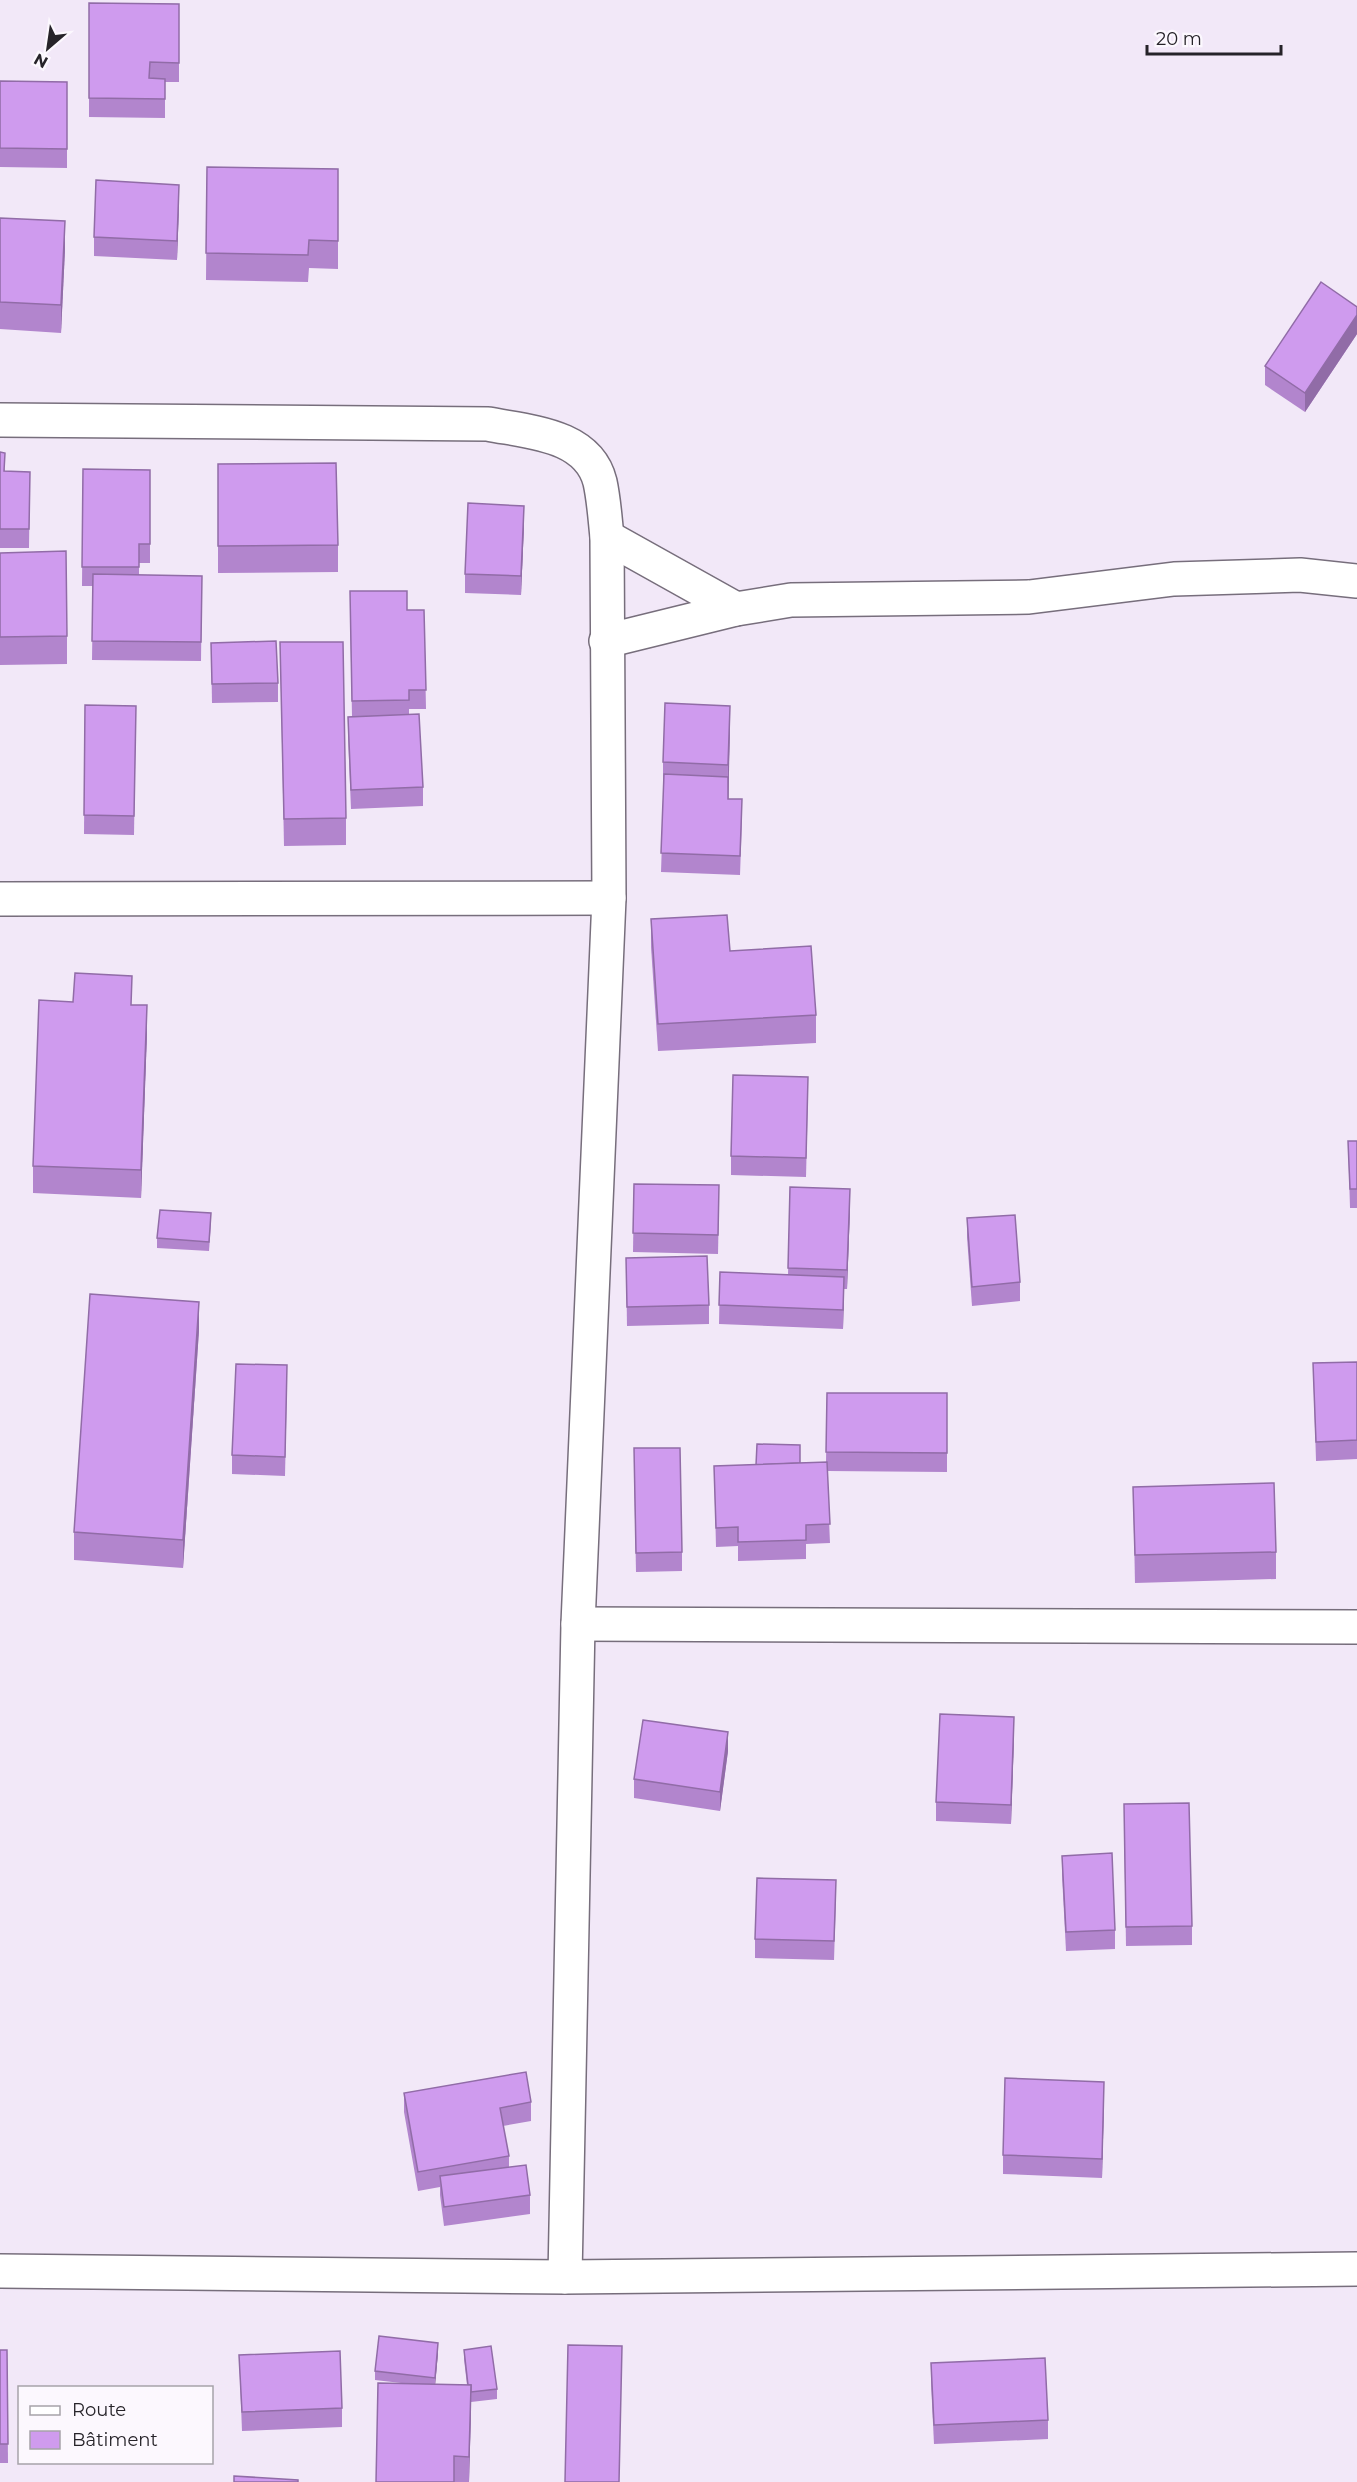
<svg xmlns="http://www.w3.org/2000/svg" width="1357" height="2482" viewBox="0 0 1357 2482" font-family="Montserrat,sans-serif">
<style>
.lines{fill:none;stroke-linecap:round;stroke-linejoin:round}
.minor-casing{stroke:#776e7c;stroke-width:36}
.minor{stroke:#fff;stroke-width:33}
.wall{fill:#b285cd}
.shaded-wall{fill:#916ca7}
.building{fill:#cf9bee;stroke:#916ca7;stroke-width:1.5}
</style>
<rect width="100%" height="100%" fill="#f2e8f8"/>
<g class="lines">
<g class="minor-casing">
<g id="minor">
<path d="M0,420L488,424C528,432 588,434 600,482C604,500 605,519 607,537L609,898L578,1624L565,2277"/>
<path d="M607,537L736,609"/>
<path d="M606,641L736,609L791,600L1029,597L1174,579L1300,575L1357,581"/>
<path d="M0,899L609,898"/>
<path d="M578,1624L1357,1627"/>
<path d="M0,2271L565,2277L1357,2269"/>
</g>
</g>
<use href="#minor" class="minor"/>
</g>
<g class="wall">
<path d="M89,3L179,4V82H165V118L89,117Z"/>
<path d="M0,81L67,82V168L0,167Z"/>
<path d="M207,167L338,169V269L309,268L308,282L206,280Z"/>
<path d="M179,204L177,260L94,256V237Z"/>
<path d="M0,218L65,249L61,333L0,329Z"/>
<path d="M1357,307V334L1305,412L1265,385V366Z"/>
<path d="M0,452L5,471L30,472L29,548H0Z"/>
<path d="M218,464L338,545V572L218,573Z"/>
<path d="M83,469L150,470V563H139V575L202,576L201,661L92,660L93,586H82Z"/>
<path d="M524,525L521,595L465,593V574Z"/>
<path d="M0,553L67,636V664L0,665Z"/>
<path d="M350,610H424L426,709H409V714L423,787V806L351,809L348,736V717L352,716Z"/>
<path d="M280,642L346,818V845L284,846Z"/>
<path d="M211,643L278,683V702L212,703Z"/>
<path d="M85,705L136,706L134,835L84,834Z"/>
<path d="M730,725L728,799L742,819L740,875L661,872L664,781H663V762Z"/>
<path d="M651,919L816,1015V1043L658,1051L651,947Z"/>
<path d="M73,1002L132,1005L147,1033L141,1198L33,1193V1166Z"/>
<path d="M808,1096L806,1177L731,1175V1156Z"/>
<path d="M1348,1141H1357V1208H1350Z"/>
<path d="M634,1184L719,1204L718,1254L633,1252Z"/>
<path d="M790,1187L850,1208L847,1289H844L843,1329L719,1324L720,1272L788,1275Z"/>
<path d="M967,1218L1020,1282V1301L972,1306L967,1237Z"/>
<path d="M211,1223L209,1251L157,1248V1238Z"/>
<path d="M626,1258L709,1305V1324L627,1326Z"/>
<path d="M199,1330L183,1568L74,1560V1532Z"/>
<path d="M1357,1362V1459L1316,1461L1313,1363Z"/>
<path d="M287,1384L285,1476L232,1474V1455Z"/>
<path d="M827,1393H947V1472L827,1471L830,1543L806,1544V1559L738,1561V1546L716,1547L714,1466L826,1462Z"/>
<path d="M634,1467L682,1552V1571L636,1572Z"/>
<path d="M1133,1487L1276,1552V1579L1135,1583Z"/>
<path d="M1014,1736L1011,1824L936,1821V1802Z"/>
<path d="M728,1751L720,1811L634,1798V1779Z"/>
<path d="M1124,1823L1192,1926V1945L1126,1946Z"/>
<path d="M1062,1856L1115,1930V1949L1066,1951L1062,1875Z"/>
<path d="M836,1899L834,1960L755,1958V1939Z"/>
<path d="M404,2093L531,2102V2121L503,2126L509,2156V2167L530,2195V2214L444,2226L440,2195V2187L418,2191L404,2112Z"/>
<path d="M1104,2101L1102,2178L1003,2174V2155Z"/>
<path d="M0,2350H7L8,2463H0Z"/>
<path d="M464,2350L497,2389V2399L471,2402L469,2482H376L401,2383L375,2380V2371L438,2353L435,2384L467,2385L464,2359Z"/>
<path d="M239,2355L342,2408V2427L242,2431Z"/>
<path d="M931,2363L1048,2420V2439L934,2444L931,2382Z"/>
</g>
<g class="shaded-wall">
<path d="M179,185V204L177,260V241Z"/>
<path d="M65,221V249L61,333V305Z"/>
<path d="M1357,315V334L1305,412V393Z"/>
<path d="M524,506V525L521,595V576Z"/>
<path d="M730,706V725L728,818V765Z"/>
<path d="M147,1005V1033L141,1198V1170Z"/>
<path d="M850,1189V1208L847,1289V1270Z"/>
<path d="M844,1277V1296L843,1329V1310Z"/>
<path d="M199,1302V1330L183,1568V1540Z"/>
<path d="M1014,1717V1736L1011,1824V1805Z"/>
<path d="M728,1732V1751L720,1811V1792Z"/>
<path d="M1104,2082V2101L1102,2178V2159Z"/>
<path d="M438,2343V2353L435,2387V2378Z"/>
<path d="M471,2385V2412L469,2482V2457Z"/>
</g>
<g class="building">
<path d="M89,3L179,4V63L150,62L149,78L165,79V99L89,98Z"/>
<path d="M0,81L67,82V149L0,148Z"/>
<path d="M207,167L338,169V241L309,240L308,255L206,253Z"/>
<path d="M96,180L179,185L177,241L94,237Z"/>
<path d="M0,218L65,221L61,305L0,302Z"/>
<path d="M1321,282L1357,307V315L1305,393L1265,366Z"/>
<path d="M0,452L5,453L4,471L30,472L29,529H0Z"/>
<path d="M336,463L338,545L218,546V464Z"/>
<path d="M83,469L150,470V544H139V567H82Z"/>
<path d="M468,503L524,506L521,576L465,574Z"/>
<path d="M66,551L67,636L0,637V553Z"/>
<path d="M93,574L202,576L201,642L92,641Z"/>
<path d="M350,591H407V610H424L426,690H409V700L352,701Z"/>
<path d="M276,641L278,683L212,684L211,643Z"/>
<path d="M280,642H343L346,818L284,819Z"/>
<path d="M665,703L730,706L728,765L663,762Z"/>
<path d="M85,705L136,706L134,816L84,815Z"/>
<path d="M419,714L423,787L351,790L348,717Z"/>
<path d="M664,774L728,777V799H742L740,856L661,853Z"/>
<path d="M727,915L730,951L811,946L816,1015L658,1024L651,919Z"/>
<path d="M75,973L132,976L131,1005H147L141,1170L33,1166L39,1000L73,1002Z"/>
<path d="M733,1075L808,1077L806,1158L731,1156Z"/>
<path d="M1348,1141H1357V1189H1350Z"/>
<path d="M634,1184L719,1185L718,1235L633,1233Z"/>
<path d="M790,1187L850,1189L847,1270L788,1268Z"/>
<path d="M160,1210L211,1213L209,1242L157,1238Z"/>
<path d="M1015,1215L1020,1282L972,1287L967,1218Z"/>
<path d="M707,1256L709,1305L627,1307L626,1258Z"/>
<path d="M720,1272L844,1277L843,1310L719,1305Z"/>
<path d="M90,1294L199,1302L183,1540L74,1532Z"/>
<path d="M1357,1362V1440L1316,1442L1313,1363Z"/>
<path d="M236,1364L287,1365L285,1457L232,1455Z"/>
<path d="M827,1393H947V1453L826,1452Z"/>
<path d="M757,1444L800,1445V1463L756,1465Z"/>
<path d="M634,1448H680L682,1552L636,1553Z"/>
<path d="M827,1462L830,1524L806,1525V1540L738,1542V1527L716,1528L714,1466Z"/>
<path d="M1274,1483L1276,1552L1135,1555L1133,1487Z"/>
<path d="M940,1714L1014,1717L1011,1805L936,1802Z"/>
<path d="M643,1720L728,1732L720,1792L634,1779Z"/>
<path d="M1189,1803L1192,1926L1126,1927L1124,1804Z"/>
<path d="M1112,1853L1115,1930L1066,1932L1062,1856Z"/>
<path d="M757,1878L836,1880L834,1941L755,1939Z"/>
<path d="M526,2072L531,2102L500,2108L509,2156L418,2172L404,2093Z"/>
<path d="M1005,2078L1104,2082L1102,2159L1003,2155Z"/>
<path d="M526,2165L530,2195L444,2207L440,2176Z"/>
<path d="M379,2336L438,2343L435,2378L375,2371Z"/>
<path d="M568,2345L622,2346L619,2482H565Z"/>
<path d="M491,2346L497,2389L471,2392V2385H468L464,2350Z"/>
<path d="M0,2350H7L8,2444H0Z"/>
<path d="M340,2351L342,2408L242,2412L239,2355Z"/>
<path d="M1045,2358L1048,2420L934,2425L931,2363Z"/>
<path d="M378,2383L471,2385L469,2457L454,2456V2482H376Z"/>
<path d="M234,2476L298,2480V2482H234Z"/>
</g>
<rect x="18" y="2386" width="195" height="78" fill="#fcf8fe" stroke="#a6a3a9" stroke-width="1.5"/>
<rect x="30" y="2406" width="30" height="9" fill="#ffffff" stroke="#a6a3a9" stroke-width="1.5"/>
<text x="72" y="2416" font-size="18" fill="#262329">Route</text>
<rect x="30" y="2431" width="30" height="18" fill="#cf9bee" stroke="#a6a3a9" stroke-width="1.5"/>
<text x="72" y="2446" font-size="18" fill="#262329">Bâtiment</text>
<g transform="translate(48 48) rotate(209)" stroke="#fcf8fe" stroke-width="4.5" paint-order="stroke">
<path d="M0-4.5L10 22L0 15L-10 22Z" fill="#262329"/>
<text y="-9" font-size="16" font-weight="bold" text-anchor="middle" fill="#262329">N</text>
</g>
<path d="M1147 45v9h134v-9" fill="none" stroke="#262329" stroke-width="3"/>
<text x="1156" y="45" font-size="18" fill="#262329" stroke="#fcf8fe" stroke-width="4.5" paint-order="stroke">20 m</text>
</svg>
